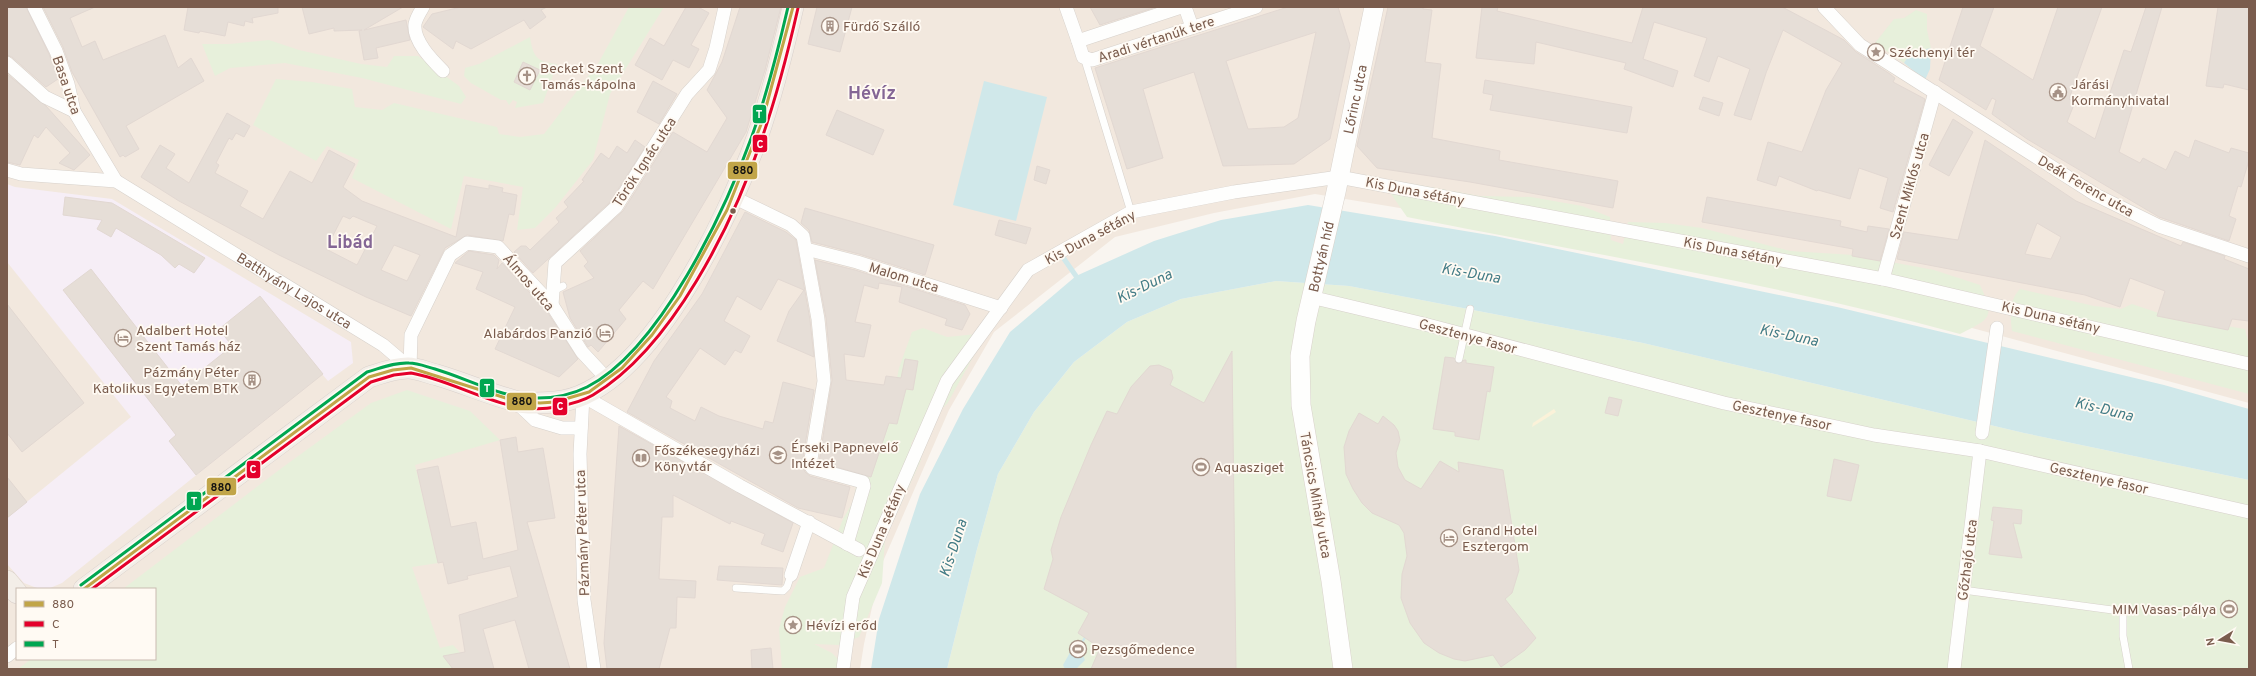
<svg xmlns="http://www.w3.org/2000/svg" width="2256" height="676" viewBox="0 0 2256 676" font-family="Overpass,sans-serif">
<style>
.residential{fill:#f2e8de;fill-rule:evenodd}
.education{fill:#f6eef6}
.green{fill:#e7f0db}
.sand{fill:#fbf2d9}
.water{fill:#d0e8ea}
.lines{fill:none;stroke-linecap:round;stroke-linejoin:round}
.stream{stroke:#d0e8ea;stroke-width:5}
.building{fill:#e6ded7;stroke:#e2d8d2;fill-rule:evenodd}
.lane-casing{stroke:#d7d1cb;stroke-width:8}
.street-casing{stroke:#d7d1cb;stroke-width:14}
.secondary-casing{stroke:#d9d2cb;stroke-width:20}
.primary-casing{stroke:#dad1cc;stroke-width:22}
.lane{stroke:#fefefd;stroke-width:7}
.street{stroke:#fefefd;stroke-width:13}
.secondary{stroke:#fefefd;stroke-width:19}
.primary{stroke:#f3eee8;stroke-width:21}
.bus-1-casing{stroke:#fffaf3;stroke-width:6}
.bus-2-casing{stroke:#fffaf3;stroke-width:6}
.bus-3-casing{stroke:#fffaf3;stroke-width:6}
.bus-1{stroke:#c1a548;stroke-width:3}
.bus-2{stroke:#e4002b;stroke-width:3}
.bus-3{stroke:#00a651;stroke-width:3}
.bus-dot{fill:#7a5c4d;stroke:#fffaf3;stroke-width:1.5}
.labels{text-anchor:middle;stroke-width:3.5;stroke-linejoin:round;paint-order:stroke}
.poi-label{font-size:14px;fill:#7a5c4d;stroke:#fffaf3;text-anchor:start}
.street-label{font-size:14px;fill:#7a5c4d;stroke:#fffaf3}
.water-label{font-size:15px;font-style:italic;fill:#437c86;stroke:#fffaf3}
.district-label{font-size:18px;font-weight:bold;fill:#846695;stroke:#fffaf3}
.line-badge{stroke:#fffaf3;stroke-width:1.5}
.badge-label{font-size:11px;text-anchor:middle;font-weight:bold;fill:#fff}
.pale-badge-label{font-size:11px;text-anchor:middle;font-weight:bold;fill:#111}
</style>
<rect width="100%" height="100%" fill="#f9f5f0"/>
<path class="residential" d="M7,7H2249V403L1861,298L1491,223L1315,194L1214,213L1115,237L994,332L949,410L881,566L864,644L860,669H7ZM17,589H155V659H17Z"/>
<path class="education" d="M7,184L15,187L112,199L351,342L353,363L328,381L322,374L62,583L50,588H37L24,583L7,564V518L131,417L7,262Z"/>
<g class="green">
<path d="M629,7H664L610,94L593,160L555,208L535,228L517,230L523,187L464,176L451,229L352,178L359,160L327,146L316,161L253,125L276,79L312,82L352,89L355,107L382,110L394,103L497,127L499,134L520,137L544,134L599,62Z"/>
<path d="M1916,10L1927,14V30L1931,48L1911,52L1904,63L1875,43L1894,19L1904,18Z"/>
<path d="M530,37C533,57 537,62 557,64L543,103L515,108L517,102L513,100L509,105L506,100H501L471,83L464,76L465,68L479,64Z"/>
<path d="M269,40L299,50L361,64L387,67L394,56H418L459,86L466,97L461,104L362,78L285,63L230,68L215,76L202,44H230Z"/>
<path d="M1392,180L1480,196L1531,197L1582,206L1610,217L1611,240L1623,244L1628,222L1665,223L1702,228L1790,251L1853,255L1934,270L1980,285C1995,318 1991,318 1960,334C1778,284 1592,254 1407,217L1391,194Z"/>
<path d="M1276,281L1349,286L1643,343L2024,433L2249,480V669H947L976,553L998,474L1034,412L1074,362L1127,322L1181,299Z"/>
<path d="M2020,289L2094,306L2121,309L2132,304L2191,324L2207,323L2245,329L2249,346V394L2012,331C2010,316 2009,300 2020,289Z"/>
<path d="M923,328L947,337L977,334V350L947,404L919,429L911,444L921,460L885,539L882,583L859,637L839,645L814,644L832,653L848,669H782L779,629L785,607L800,577L824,568L843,519L853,502L860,465L893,398L899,368L912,332Z"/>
<path d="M407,390L470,411L500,440L415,465L438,563L412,567L440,648L453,645L469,662L471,669H18L31,659H155V589H123L279,470L371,403Z"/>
</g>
<path class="sand" d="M1554,409L1556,412L1532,427L1533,423Z"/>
<g class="water">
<path d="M1931,48L1930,69L1925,80L1904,63L1911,52Z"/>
<path d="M984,81L1047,97L1016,221L953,205Z"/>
<path d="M1308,205L1495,236L1837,307L2164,385L2249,409V480L2024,433L1643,343L1349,286L1276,281L1181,299L1127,322L1074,362L1034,412L998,474L976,553L947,669H871L879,619L920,494L963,409L1010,332L1076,276L1154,241L1221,220Z"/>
<path d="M1084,637L1086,638L1083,643L1086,645L1082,653L1085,660L1076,669H1065L1063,665L1077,640L1081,642Z"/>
</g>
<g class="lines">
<path class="stream" d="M1062,256L1076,276"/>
</g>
<g class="building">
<path d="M7,7H26L49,54L58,79L46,87L12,57L7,55Z"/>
<path d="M43,7H95L70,18L82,47L95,41L103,60L165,35L178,68L191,58L204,81L126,126L139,149L125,157L123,155L120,157L72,72L63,47Z"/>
<path d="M188,7H278V13L252,18L253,23L245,21L244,26L228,22L225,36L200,31L199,33L184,30Z"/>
<path d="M302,7H403L364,30L406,20L410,40L376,48L378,58L364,60L359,31L362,30L334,31V28L309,34Z"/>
<path d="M461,7H547L541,10L546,17L530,29L524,20L471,49L456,41L453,49L423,27L432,14Z"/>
<path d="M686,7H698L709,13L691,45L699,49L689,68L673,60L662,80L635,65L650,38L664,46Z"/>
<path d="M740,7H781L765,70L746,132L653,289L643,281L619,310L626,319L598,352L591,345L588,347L570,318L563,292L594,278L584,266L588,262L580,251L623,211L673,132L707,152L727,118L707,90L722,62Z"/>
<path d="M817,7H852L840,52L808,44Z"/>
<path d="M1090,7H1153V8L1100,25Z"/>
<path d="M1288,7H1338L1350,45L1330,139L1294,164L1223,166L1194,72L1143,89L1163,158L1127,169L1095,68ZM1316,32L1298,118L1284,127L1248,129L1226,61Z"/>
<path d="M1388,7H1423V9L1432,10L1425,62L1441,64L1432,138L1500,151L1499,160L1618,181L1613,208L1470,182L1377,168L1357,146Z"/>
<path d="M1482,7H1498L1497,11L1632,43L1643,7H1782L1786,9L1844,40L1856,52L1890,74L1895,78L1893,82L1925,99L1893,212L1880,208L1888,178L1859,168L1850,199L1818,190L1817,191L1779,176L1776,186L1757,180L1768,142L1802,152L1826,90L1842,63L1783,30L1766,73L1751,120L1734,115L1750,69L1718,56L1709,82L1694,76L1707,38L1654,22L1643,59L1678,71L1673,87L1624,69L1626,63L1536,42L1534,64L1476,58Z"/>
<path d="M1963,7H1994L1980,46L2033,80L2058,7H2102L2069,99L2075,102L2067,122L2095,139L2124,50L2131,52L2146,7H2162L2119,152L2140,163L2143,158L2166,170L2175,151L2189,158L2195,140L2229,153L2231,148L2249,153V160L2241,187L2238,186L2229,216L2236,219L2229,241L2159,217L2027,139L2003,122L1992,114L1996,100L1992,98L1986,110L1939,80Z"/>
<path d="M2218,7H2249V90L2224,84L2223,88L2206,86Z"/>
<path d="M523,62L540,70L530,90L514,82Z"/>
<path d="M7,74L46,106L90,155L74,170L59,163L70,153L46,127L38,138L34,135L20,165L7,162Z"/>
<path d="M1485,80L1632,107L1627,133L1490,110L1493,95L1483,93Z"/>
<path d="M653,81L677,94L659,124L637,112Z"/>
<path d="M1703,97L1723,103L1719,116L1699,109Z"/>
<path d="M837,110L884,130L873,155L826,135Z"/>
<path d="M227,113L250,126L244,137L236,133L232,140L229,138L216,163L219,165L215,173L248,191L240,206L263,219L290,171L312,183L329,150L355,164L343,187L362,201L456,237L466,185L489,189V185L503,188L502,192L517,195L514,215L509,214L503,241L467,235L445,248L411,316L366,297L279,255L179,201L141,177L160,145L175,154L166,168L189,183ZM343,216L350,219L353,216L377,226L357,265L326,249ZM394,245L420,255L407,281L381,270Z"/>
<path d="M1953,119L1973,132L1949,176L1929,165Z"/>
<path d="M635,140L645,147L610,202L533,273L514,252L521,246H526L530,250L559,222L556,218L568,207L564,202L584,181L582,180L601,153L609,159L617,146L627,153Z"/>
<path d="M1985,140L2076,201L2181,246L2183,242L2225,256L2224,259L2249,269V321L2232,319L2228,330L2157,316L2165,291L2130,278L2120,307L2085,295L1897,259L1904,232L1958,240ZM2037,223L2061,237L2051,259L2025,254Z"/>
<path d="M1037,166L1050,170L1046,184L1034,180Z"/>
<path d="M65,197L112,203L205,258L194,273L179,264L175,268L161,255L116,228L111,237L97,229L102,220L63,215Z"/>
<path d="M1707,197L1841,221L1840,226L1867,232L1868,226L1889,229L1880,261L1852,256L1853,249L1702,222Z"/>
<path d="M805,208L934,245L925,275L859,254L812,242L809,230L801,223Z"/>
<path d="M745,212L786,232L796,240L810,320L814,357L777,341L789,311L804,290L778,279L761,310L737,296L724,321L750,336L741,353L735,350L725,365L700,348L666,397L672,401L670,408L695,421L701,407L719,416L763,429L765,421L773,423L783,382L814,390L802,464L805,472L810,476L850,487L842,518L798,508L627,412L654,361L702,294Z"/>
<path d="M999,220L1031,228L1026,244L995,235Z"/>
<path d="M469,251L494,255L499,260L497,269L502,263L546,310L578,359L559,377L495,349L515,307L476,289L483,272L455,263Z"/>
<path d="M815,260L855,270L965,305L970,314L962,330L945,325L947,319L899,302L902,287L879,283L878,289L864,285L855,322L871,325L864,357L844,354L846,380L884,385L886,376L901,378L905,359L918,361L913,390L906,389L897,424L889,423L871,477L819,462L832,380L826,318Z"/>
<path d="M91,269L182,386L232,346L219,329L260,296L323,374L196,475L169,441L176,435L63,290Z"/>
<path d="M7,304L84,403L22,452L7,433Z"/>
<path d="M1232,351L1236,669H1091L1100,648L1078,633L1089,613L1044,589L1053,559L1051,550L1061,517L1091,445L1107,411L1117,414L1131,387L1150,366L1159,365L1171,370L1173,378L1170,385L1204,403Z"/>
<path d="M1445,357L1454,358L1458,364L1464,360H1466V363L1494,367L1490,392L1487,391L1479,440L1455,436V432L1433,429Z"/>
<path d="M1609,397L1622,400L1618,416L1605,413Z"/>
<path d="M1359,413L1378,424L1383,416L1394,425L1398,431L1400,440L1396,453L1398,467L1405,480L1421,489L1440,461L1459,472L1458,462L1503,470L1519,570L1512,593L1505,599L1536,638L1525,650L1501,667L1493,655L1465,661L1454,659L1439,653L1424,643L1410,623L1401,598L1402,574L1407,556L1404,533L1399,525L1372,513L1362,503L1353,489L1346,474L1344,447L1349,431Z"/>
<path d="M619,426L793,523L783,552L761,544L765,534L731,521L730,524L673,495V517H662L659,579L696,581L695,598L677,597L676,628H670L659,669H607L604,643Z"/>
<path d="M516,437L518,452L543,448L555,518L527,522L570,669H529L515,620L483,629L494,669H453L443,656L465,652L459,615L518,597L510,566L467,576L468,579L448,584L443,562L438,563L417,470L438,466L451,527L476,522L483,559L518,550L500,440Z"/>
<path d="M1834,459L1859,465L1851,501L1827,496Z"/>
<path d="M7,477L27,502L7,518Z"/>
<path d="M1993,507L2022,510L2021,524L2013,523L2022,558L1989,554L1994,521L1991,520Z"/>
<path d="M719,566L783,568L782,585L717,580Z"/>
<path d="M771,648L773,669H752L751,650Z"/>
</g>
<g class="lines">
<g class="lane-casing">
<g id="lane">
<path d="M1084,57L1131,212"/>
<path d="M553,291L563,286"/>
<path d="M1459,359L1470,309"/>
<path d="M736,588L783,591L787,587L791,575"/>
<path d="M1963,590L2120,611L2123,614V636L2129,669"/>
</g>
</g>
<g class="street-casing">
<g id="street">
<path d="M34,7L56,51L68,84L74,111L116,181"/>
<path d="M423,7C420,12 416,18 415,24C413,41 432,60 443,71"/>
<path d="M1066,7L1078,41"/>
<path d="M1181,7L1078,41L1083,57L1092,60L1256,7"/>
<path d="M1185,7L1192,27"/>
<path d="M1824,7L1860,45L2096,195L2159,226L2249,256"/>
<path d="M7,63L45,97L74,111"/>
<path id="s1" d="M7,170L21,174L116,181L383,345L410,368"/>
<path d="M733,197L791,225L803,236L818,319L824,381L810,465L812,468L863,482L864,486L847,544"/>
<path d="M806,249L857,262L1001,308"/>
<path d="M1883,279L1935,92"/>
<path d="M1319,299L1424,324L1724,403L1874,435L1980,451L2249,512"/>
<path d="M552,305L555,263L616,207L687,94L709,70L716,48L725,7"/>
<path d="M410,368L411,335L450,255L467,243L498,247L552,305L582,352L608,380"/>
<path d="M516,402L535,420L562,428H581"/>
<path d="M1982,433L1997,328"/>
<path d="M791,575L809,522"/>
<path d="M7,656L17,648"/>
<path d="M594,669L584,600L580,454L583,396L740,486L859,550"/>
<path d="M843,669L853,597L947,381L1028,270L1131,212L1234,192L1339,177L1883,279L2249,364"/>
<path d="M1954,669L1980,451"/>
</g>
</g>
<g class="secondary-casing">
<g id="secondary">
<path id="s2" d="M1343,669L1331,581L1301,405L1300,356L1306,321L1336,192L1374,7"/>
</g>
</g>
<g class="primary-casing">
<g id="primary">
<path d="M7,581L17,593"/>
<path d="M84,589L369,377C382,373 394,368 408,368C417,368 428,373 437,375C464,383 489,394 515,401C526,404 543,403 555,402C647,395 730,214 757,138C772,95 783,51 793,7"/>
</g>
</g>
<use href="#lane" class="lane"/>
<use href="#street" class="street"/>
<use href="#secondary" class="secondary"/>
<use href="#primary" class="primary"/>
<g class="bus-1-casing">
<path id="bus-1" d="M84,589L369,377L393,370L411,368L515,401L540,403L555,402L589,392L622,368L652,335L680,296L727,210L762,122L793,7"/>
</g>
<g class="bus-2-casing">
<path id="bus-2" d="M92,589L371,382L394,375L411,373C459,381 505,417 556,407C567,405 583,401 593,395C673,347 733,224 762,138C777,95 788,52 798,8"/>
</g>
<g class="bus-3-casing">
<path id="bus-3" d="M81,585L367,372C381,368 395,362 409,363C418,363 427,367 435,369C469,379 503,399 538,398C554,398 573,394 587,387C660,350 725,211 752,136C767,94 778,50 788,7"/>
</g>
<use href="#bus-1" class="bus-1"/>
<use href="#bus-2" class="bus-2"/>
<use href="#bus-3" class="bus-3"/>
</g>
<defs>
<g id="building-ring" transform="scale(0.9)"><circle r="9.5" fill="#fffaf3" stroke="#a69286" stroke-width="1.5"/><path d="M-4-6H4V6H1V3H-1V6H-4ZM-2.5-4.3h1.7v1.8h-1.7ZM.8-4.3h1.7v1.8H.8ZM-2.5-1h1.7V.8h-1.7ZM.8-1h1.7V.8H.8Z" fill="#a69286"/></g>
<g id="sight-ring" transform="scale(0.9)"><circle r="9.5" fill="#fffaf3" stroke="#a69286" stroke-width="1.5"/><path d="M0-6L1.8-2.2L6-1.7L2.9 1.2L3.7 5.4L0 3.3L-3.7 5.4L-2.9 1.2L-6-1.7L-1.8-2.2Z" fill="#a69286"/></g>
<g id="church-ring" transform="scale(0.9)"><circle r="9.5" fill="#fffaf3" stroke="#a69286" stroke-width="1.5"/><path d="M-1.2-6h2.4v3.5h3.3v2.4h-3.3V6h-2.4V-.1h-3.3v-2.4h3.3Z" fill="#a69286"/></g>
<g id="civic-ring" transform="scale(0.9)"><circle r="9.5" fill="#fffaf3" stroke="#a69286" stroke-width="1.5"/><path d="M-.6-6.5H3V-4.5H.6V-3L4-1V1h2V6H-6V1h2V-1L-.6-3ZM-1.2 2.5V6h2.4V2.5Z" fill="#a69286"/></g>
<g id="hotel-ring" transform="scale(0.9)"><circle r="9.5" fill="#fffaf3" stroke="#a69286" stroke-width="1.5"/><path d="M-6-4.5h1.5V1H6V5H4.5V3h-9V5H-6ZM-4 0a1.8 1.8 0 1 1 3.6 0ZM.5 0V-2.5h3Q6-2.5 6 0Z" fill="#a69286"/></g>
<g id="university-ring" transform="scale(0.9)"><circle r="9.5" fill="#fffaf3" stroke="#a69286" stroke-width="1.5"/><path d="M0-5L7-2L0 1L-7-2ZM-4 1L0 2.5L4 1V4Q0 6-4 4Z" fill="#a69286"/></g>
<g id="library-ring" transform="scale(0.9)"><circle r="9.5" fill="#fffaf3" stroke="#a69286" stroke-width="1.5"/><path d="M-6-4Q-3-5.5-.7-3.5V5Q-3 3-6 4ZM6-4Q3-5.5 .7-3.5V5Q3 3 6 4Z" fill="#a69286"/></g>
<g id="stadium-ring" transform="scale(0.9)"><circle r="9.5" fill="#fffaf3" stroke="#a69286" stroke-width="1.5"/><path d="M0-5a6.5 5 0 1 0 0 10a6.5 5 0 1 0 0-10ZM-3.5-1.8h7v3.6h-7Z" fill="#a69286"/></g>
</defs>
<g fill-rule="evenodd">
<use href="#building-ring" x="830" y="26"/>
<use href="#sight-ring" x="1876" y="52"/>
<use href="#church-ring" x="527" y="76"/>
<use href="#civic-ring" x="2058" y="92"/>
<use href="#hotel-ring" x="605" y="333"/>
<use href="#hotel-ring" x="123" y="338"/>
<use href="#building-ring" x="252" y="380"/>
<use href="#university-ring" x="778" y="455"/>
<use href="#library-ring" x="641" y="458"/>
<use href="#stadium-ring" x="1201" y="467"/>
<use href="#hotel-ring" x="1449" y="538"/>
<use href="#stadium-ring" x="2229" y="609"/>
<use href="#sight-ring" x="793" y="625"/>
<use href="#stadium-ring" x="1078" y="649"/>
</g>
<circle class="bus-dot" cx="733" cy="211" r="3.5"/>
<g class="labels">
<g class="poi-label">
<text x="843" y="31">Fürdő Szálló</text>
<text x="1889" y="57">Széchenyi tér</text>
<text x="540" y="73">Becket Szent<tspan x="540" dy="16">Tamás-kápolna</tspan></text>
<text x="2071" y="89">Járási<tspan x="2071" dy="16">Kormányhivatal</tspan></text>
<text x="136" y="335">Adalbert Hotel<tspan x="136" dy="16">Szent Tamás ház</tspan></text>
<text x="592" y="338" text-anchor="end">Alabárdos Panzió</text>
<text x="239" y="377" text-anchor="end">Pázmány Péter<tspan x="239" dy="16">Katolikus Egyetem BTK</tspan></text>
<text x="791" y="452">Érseki Papnevelő<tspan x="791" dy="16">Intézet</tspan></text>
<text x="654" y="455">Főszékesegyházi<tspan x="654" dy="16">Könyvtár</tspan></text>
<text x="1214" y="472">Aquasziget</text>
<text x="1462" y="535">Grand Hotel<tspan x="1462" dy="16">Esztergom</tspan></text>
<text x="2216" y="614" text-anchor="end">MIM Vasas-pálya</text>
<text x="806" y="630">Hévízi erőd</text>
<text x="1091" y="654">Pezsgőmedence</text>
</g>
<g class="street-label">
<text transform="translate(1156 39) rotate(-18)" y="5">Aradi vértanúk tere</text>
<text transform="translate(67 85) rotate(71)" y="5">Basa utca</text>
<text dy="5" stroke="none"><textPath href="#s2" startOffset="579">Lőrinc utca</textPath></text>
<text transform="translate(644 162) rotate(-57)" y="5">Török Ignác utca</text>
<text transform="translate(1909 186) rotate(-74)" y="5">Szent Miklós utca</text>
<text transform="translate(2086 186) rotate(30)" y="5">Deák Ferenc utca</text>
<text transform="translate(1415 191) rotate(11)" y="5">Kis Duna sétány</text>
<text transform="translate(1090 237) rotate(-28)" y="5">Kis Duna sétány</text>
<text transform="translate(1733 251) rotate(11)" y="5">Kis Duna sétány</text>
<text dy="5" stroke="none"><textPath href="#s2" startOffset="418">Bottyán híd</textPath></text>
<text transform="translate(904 277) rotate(17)" y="5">Malom utca</text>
<text transform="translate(529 282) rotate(49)" y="5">Álmos utca</text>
<text dy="5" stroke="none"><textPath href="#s1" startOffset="319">Batthyány Lajos utca</textPath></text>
<text transform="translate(2051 317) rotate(13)" y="5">Kis Duna sétány</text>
<text transform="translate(1468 336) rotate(15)" y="5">Gesztenye fasor</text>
<text transform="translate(1782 415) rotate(12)" y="5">Gesztenye fasor</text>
<text transform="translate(2099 478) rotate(13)" y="5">Gesztenye fasor</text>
<text transform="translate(1316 495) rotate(80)" y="5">Táncsics Mihály utca</text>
<text transform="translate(881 531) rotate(-67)" y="5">Kis Duna sétány</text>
<text transform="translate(582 533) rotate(-92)" y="5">Pázmány Péter utca</text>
<text transform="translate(1967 560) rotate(-83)" y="5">Gőzhajó utca</text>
</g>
<g class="water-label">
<text transform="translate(1471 273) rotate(10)" y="5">Kis-Duna</text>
<text transform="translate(1144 286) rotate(-26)" y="5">Kis-Duna</text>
<text transform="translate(1789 335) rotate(12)" y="5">Kis-Duna</text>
<text transform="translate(2104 409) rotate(14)" y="5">Kis-Duna</text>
<text transform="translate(953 548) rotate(-72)" y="5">Kis-Duna</text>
</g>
<g class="district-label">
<text x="872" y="99">Hévíz</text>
<text x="350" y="248">Libád</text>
</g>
</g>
<g class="line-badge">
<rect x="752" y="104" width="15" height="20" rx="4" fill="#00a651"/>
<rect x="752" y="134" width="16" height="19" rx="4" fill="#e4002b"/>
<rect x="727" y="161" width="31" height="19" rx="4" fill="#c1a548"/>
<rect x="479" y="378" width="16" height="20" rx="4" fill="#00a651"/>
<rect x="506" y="392" width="31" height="19" rx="4" fill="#c1a548"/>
<rect x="552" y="397" width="16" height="19" rx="4" fill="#e4002b"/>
<rect x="246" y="460" width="15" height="19" rx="4" fill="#e4002b"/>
<rect x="206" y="477" width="31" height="19" rx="4" fill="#c1a548"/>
<rect x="186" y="491" width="16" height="20" rx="4" fill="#00a651"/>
</g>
<g class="badge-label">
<text x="759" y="118">T</text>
<text x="760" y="148">C</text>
<text x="487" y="392">T</text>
<text x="560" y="410">C</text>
<text x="253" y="473">C</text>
<text x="194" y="505">T</text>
</g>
<g class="pale-badge-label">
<text x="743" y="174">880</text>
<text x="522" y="405">880</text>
<text x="221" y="491">880</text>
</g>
<rect width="2256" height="676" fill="none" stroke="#7a5c4d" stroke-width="16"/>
<rect x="16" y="588" width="140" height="72" fill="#fffaf3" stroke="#cabbb1"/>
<rect x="24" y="601" width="20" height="6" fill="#c1a548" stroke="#cabbb1"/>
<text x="52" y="608" font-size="12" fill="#7a5c4d">880</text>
<rect x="24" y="621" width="20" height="6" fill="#e4002b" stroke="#cabbb1"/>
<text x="52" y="628" font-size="12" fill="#7a5c4d">C</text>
<rect x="24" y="641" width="20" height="6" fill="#00a651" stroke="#cabbb1"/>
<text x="52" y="648" font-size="12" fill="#7a5c4d">T</text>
<g transform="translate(2220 640) rotate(259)" stroke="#fffaf3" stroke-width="3" paint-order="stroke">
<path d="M0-3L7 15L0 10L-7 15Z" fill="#7a5c4d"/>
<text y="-6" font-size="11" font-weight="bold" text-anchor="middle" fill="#7a5c4d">N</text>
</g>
</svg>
